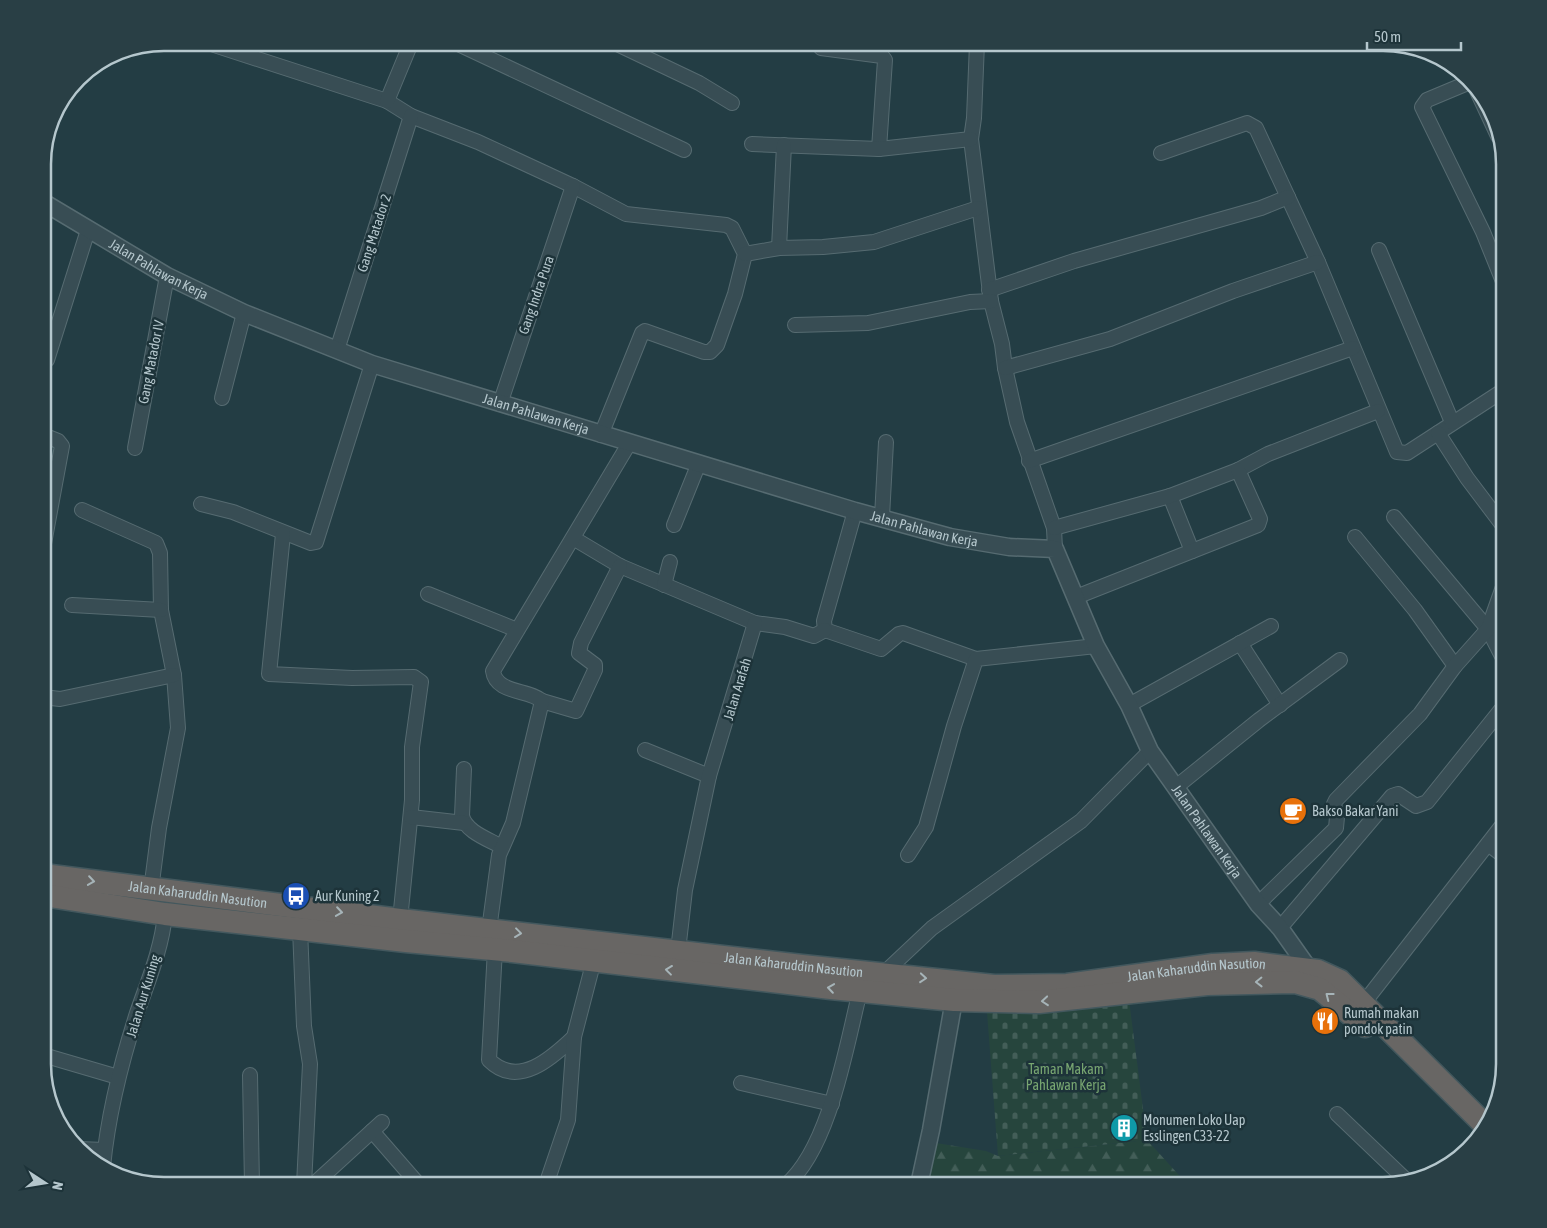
<svg xmlns="http://www.w3.org/2000/svg" width="1547" height="1228" viewBox="0 0 1547 1228" font-family="'Asap Condensed',sans-serif">
<style>
.forest{fill:url(#forest-firs)}
.cemetery{fill:url(#cemetery-stones)}
.lines{fill:none;stroke-linecap:round;stroke-linejoin:round}
.minor-casing{stroke:#566b71;stroke-width:16}
.tertiary-casing{stroke:#566b71;stroke-width:19}
.trunk-casing{stroke:#43585e;stroke-width:25}
.minor{stroke:#384d54;stroke-width:14}
.tertiary{stroke:#384d54;stroke-width:16}
.trunk{stroke:#686664;stroke-width:22}
.oneway{stroke:#a6b4b8}
.labels{text-anchor:middle;stroke-width:5;stroke-linejoin:round;paint-order:stroke}
.street-label{font-size:14px;fill:#b5c7cd;stroke:#1d3339}
.poi-label{font-size:14px;fill:#b5c7cd;stroke:#1d3339;text-anchor:start}
.park-label{font-size:14px;fill:#78a671;stroke:#1d3339}
.rim{fill:none;stroke:#b5c7cd;stroke-width:2.5}
</style>
<defs>
<pattern id="forest-firs" width="22" height="20" patternUnits="userSpaceOnUse" patternTransform="scale(1.25)"><rect width="22" height="20" fill="#26453d"/><path d="M5 1l3.5 6h-7zM16 11l3.5 6h-7z" fill="#435e58"/></pattern>
<pattern id="cemetery-stones" width="16" height="16" patternUnits="userSpaceOnUse" patternTransform="scale(1.25)"><rect width="16" height="16" fill="#26453d"/><path d="M2 7V4a2 2 0 0 1 4 0v3zM10 15v-3a2 2 0 0 1 4 0v3z" fill="#435e58"/></pattern>
</defs>
<rect width="100%" height="100%" fill="#233d44"/>
<path class="forest" d="M1147,1140L1188,1185H925L936,1143L986,1151L998,1156Z"/>
<path class="cemetery" d="M1129,1000L1147,1140L998,1156L987,1012Z"/>
<g class="lines">
<g class="minor-casing">
<g id="minor">
<path d="M208,43L387,101L411,116L478,142L573,186L626,214L726,225L732,228L745,254L735,294L717,345L710,352H704L645,331L642,333L601,435"/>
<path d="M456,43L684,150"/>
<path d="M615,43L699,83L732,103"/>
<path d="M977,43L974,118L971,139L991,301L1002,344L1005,368L1017,422L1054,528L1055,549"/>
<path d="M821,48L882,56L885,60L879,149"/>
<path d="M1470,82L1427,100L1422,107L1483,232L1504,284"/>
<path d="M1477,91L1498,136"/>
<path d="M387,101L411,43"/>
<path d="M752,144L879,149L971,139"/>
<path d="M1161,153L1247,123L1256,128L1318,262L1397,452L1407,453L1504,390"/>
<path d="M779,248L784,145"/>
<path d="M1379,250L1452,422"/>
<path d="M745,254L779,248L823,247L874,242L978,208"/>
<path d="M989,290L1074,261L1261,208L1288,197"/>
<path d="M795,325L868,323L970,302L991,301"/>
<path d="M337,350L411,116"/>
<path d="M47,360L88,230"/>
<path d="M1005,368L1110,339L1233,291L1318,262"/>
<path d="M222,398L244,313"/>
<path d="M500,404L573,186"/>
<path d="M1438,433L1467,478L1504,527"/>
<path d="M135,448L167,276"/>
<path d="M1029,461L1353,348"/>
<path d="M1170,496L1192,551"/>
<path d="M201,504L233,512L311,543L316,542L372,364"/>
<path d="M82,510L156,543L160,553L161,610L174,675L178,728L159,828L151,890"/>
<path d="M855,511L824,621L825,630L881,649L899,634L903,633L976,659"/>
<path d="M882,517L886,442"/>
<path d="M1394,517L1488,629L1504,660"/>
<path d="M674,525L699,463"/>
<path d="M1054,528L1170,496L1238,470L1268,454L1378,411"/>
<path d="M283,534L269,674L352,678L414,677L421,682L412,747V800L400,920"/>
<path d="M1355,537L1415,610L1455,666"/>
<path d="M573,538L620,566L755,623L785,627L814,636L825,630"/>
<path d="M43,549L62,446L58,441L43,435"/>
<path d="M664,585L670,562"/>
<path d="M428,594L517,630"/>
<path d="M1076,597L1258,525L1260,519L1238,470"/>
<path d="M72,605L161,610"/>
<path d="M1240,643L1280,705"/>
<path d="M43,697L60,699L174,675"/>
<path d="M542,701L576,711L595,670V665L579,653L581,643L620,566"/>
<path d="M1129,705L1271,626"/>
<path d="M645,750L709,776"/>
<path d="M464,769L462,816C466,832 488,839 502,847"/>
<path d="M1176,787L1259,720L1340,660"/>
<path d="M411,817L464,823"/>
<path d="M1488,844L1504,856"/>
<path d="M908,855L926,827L954,726L976,659L1096,646"/>
<path d="M1258,904L1336,828L1337,817L1334,804L1336,800L1420,714L1455,666L1488,629L1504,584"/>
<path d="M1280,928L1392,796L1398,794L1416,806L1427,802L1504,706"/>
<path d="M300,929L304,1026L310,1064L304,1185"/>
<path d="M489,930L499,855L513,823L542,701C529,689 496,694 493,671L630,442"/>
<path d="M495,949L489,1060C518,1089 552,1058 574,1037"/>
<path d="M678,951L685,890L709,776L755,623"/>
<path d="M882,975L932,928L1081,821L1150,751"/>
<path d="M1363,1004L1504,823"/>
<path d="M43,1055L118,1077"/>
<path d="M250,1075L252,1185"/>
<path d="M741,1083L832,1104"/>
<path d="M1337,1114L1406,1180"/>
<path d="M372,1131L419,1185"/>
<path d="M79,1149L104,1150"/>
<path d="M103,1167C108,1115 121,1063 137,1013C148,981 162,948 165,914"/>
<path d="M313,1185L382,1122"/>
<path d="M546,1185L568,1120L574,1037L594,960"/>
<path d="M786,1185C830,1147 846,1047 860,991"/>
</g>
</g>
<g class="tertiary-casing">
<g id="tertiary">
<path id="s1" d="M43,202L167,276L244,313L372,364L855,511L950,537L1009,547L1055,549L1096,646L1129,705L1150,751L1258,904L1280,928L1309,969L1308,976"/>
<path d="M919,1185L931,1130L954,1000"/>
</g>
</g>
<g class="trunk-casing">
<g id="trunk">
<path id="s2" d="M43,875L400,920L802,966L994,986L1067,985L1213,965L1254,963L1318,971L1340,981L1486,1126"/>
<path d="M43,895L165,914L406,941L512,951L831,988L954,1000L1039,1002L1207,984L1295,982L1320,989L1365,1026"/>
</g>
</g>
<use href="#minor" class="minor"/>
<use href="#tertiary" class="tertiary"/>
<use href="#trunk" class="trunk"/>
</g>
<defs><path id="oneway-chevron" d="M-2-3.5L2.5 0L-2 3.5" fill="none" stroke-width="1.6" stroke-linecap="round" stroke-linejoin="round" transform="scale(1.25)"/></defs>
<g class="oneway">
<use href="#oneway-chevron" transform="translate(91 881) rotate(8)"/>
<use href="#oneway-chevron" transform="translate(339 912) rotate(8)"/>
<use href="#oneway-chevron" transform="translate(518 933) rotate(7)"/>
<use href="#oneway-chevron" transform="translate(669 970) rotate(-173)"/>
<use href="#oneway-chevron" transform="translate(923 978) rotate(5)"/>
<use href="#oneway-chevron" transform="translate(1259 982) rotate(179)"/>
<use href="#oneway-chevron" transform="translate(831 988) rotate(-172)"/>
<use href="#oneway-chevron" transform="translate(1329 996) rotate(-142)"/>
<use href="#oneway-chevron" transform="translate(1045 1001) rotate(175)"/>
</g>
<defs>
<g id="cafe-disc" transform="scale(1.4375)"><circle r="9.5" fill="#e8710a" stroke="#1d3339"/><path d="M-5.5-4.5H6V0H3Q3 3.5 0 3.5H-2.5Q-5.5 3.5-5.5 0ZM3-3.2v2h1.7v-2ZM-6 4.5H4V6H-6Z" fill="#fff"/></g>
<g id="bus-disc" transform="scale(1.4375)"><circle r="9.5" fill="#1a4fb4" stroke="#1d3339"/><path d="M-5-6H5V4H4V6H2V4H-2V6H-4V4H-5ZM-3.5-4V0h7V-4ZM-3.5 1.2v1.5H-2V1.2ZM2 1.2v1.5H3.5V1.2Z" fill="#fff"/></g>
<g id="restaurant-disc" transform="scale(1.4375)"><circle r="9.5" fill="#e8710a" stroke="#1d3339"/><path d="M-5-6h1v4h1v-4h1v4h1v-4h1v5L-1.5 .5V6h-2V.5L-5-1ZM5-6V6H3V1.5H1.5Q1.5-4 5-6Z" fill="#fff"/></g>
<g id="building-disc" transform="scale(1.4375)"><circle r="9.5" fill="#0f9aa8" stroke="#1d3339"/><path d="M-4-6H4V6H1V3H-1V6H-4ZM-2.5-4.3h1.7v1.8h-1.7ZM.8-4.3h1.7v1.8H.8ZM-2.5-1h1.7V.8h-1.7ZM.8-1h1.7V.8H.8Z" fill="#fff"/></g>
</defs>
<g fill-rule="evenodd">
<use href="#cafe-disc" x="1293" y="811"/>
<use href="#bus-disc" x="296" y="896"/>
<use href="#restaurant-disc" x="1325" y="1021"/>
<use href="#building-disc" x="1124" y="1128"/>
</g>
<g class="labels">
<g class="street-label">
<text transform="translate(374 233) rotate(-72)" y="5">Gang Matador 2</text>
<text dy="5" stroke="none"><textPath href="#s1" startOffset="134">Jalan Pahlawan Kerja</textPath></text>
<text transform="translate(536 295) rotate(-71)" y="5">Gang Indra Pura</text>
<text transform="translate(151 362) rotate(-79)" y="5">Gang Matador IV</text>
<text dy="5" stroke="none"><textPath href="#s1" startOffset="539">Jalan Pahlawan Kerja</textPath></text>
<text dy="5" stroke="none"><textPath href="#s1" startOffset="944">Jalan Pahlawan Kerja</textPath></text>
<text transform="translate(737 689) rotate(-73)" y="5">Jalan Arafah</text>
<text dy="5" stroke="none"><textPath href="#s1" startOffset="1399">Jalan Pahlawan Kerja</textPath></text>
<text dy="5" stroke="none"><textPath href="#s2" startOffset="156">Jalan Kaharuddin Nasution</textPath></text>
<text dy="5" stroke="none"><textPath href="#s2" startOffset="756">Jalan Kaharuddin Nasution</textPath></text>
<text dy="5" stroke="none"><textPath href="#s2" startOffset="1161">Jalan Kaharuddin Nasution</textPath></text>
<text transform="translate(143 996) rotate(-73)" y="5">Jalan Aur Kuning</text>
</g>
<g class="poi-label">
<text x="1312" y="816">Bakso Bakar Yani</text>
<text x="315" y="901">Aur Kuning 2</text>
<text x="1344" y="1018">Rumah makan<tspan x="1344" dy="16">pondok patin</tspan></text>
<text x="1143" y="1125">Monumen Loko Uap<tspan x="1143" dy="16">Esslingen C33-22</tspan></text>
</g>
<g class="park-label">
<text x="1066" y="1074">Taman Makam<tspan x="1066" dy="16">Pahlawan Kerja</tspan></text>
</g>
</g>
<path d="M0 0H1547V1228H0ZM164 51H1383A113 113 0 0 1 1496 164V1064A113 113 0 0 1 1383 1177H164A113 113 0 0 1 51 1064V164A113 113 0 0 1 164 51Z" fill="#293f45" fill-rule="evenodd"/>
<path class="rim" d="M164 51H1383A113 113 0 0 1 1496 164V1064A113 113 0 0 1 1383 1177H164A113 113 0 0 1 51 1064V164A113 113 0 0 1 164 51Z"/>
<g transform="translate(45 1183) rotate(102)" stroke="#1d3339" stroke-width="4" paint-order="stroke">
<path d="M0-4L9 19L0 12L-9 19Z" fill="#b5c7cd"/>
<text y="-8" font-size="14" font-weight="bold" text-anchor="middle" fill="#b5c7cd">N</text>
</g>
<path d="M1367 42v8h94v-8" fill="none" stroke="#b5c7cd" stroke-width="2.5"/>
<text x="1374" y="42" font-size="15" fill="#b5c7cd" stroke="#1d3339" stroke-width="4" paint-order="stroke">50 m</text>
</svg>
